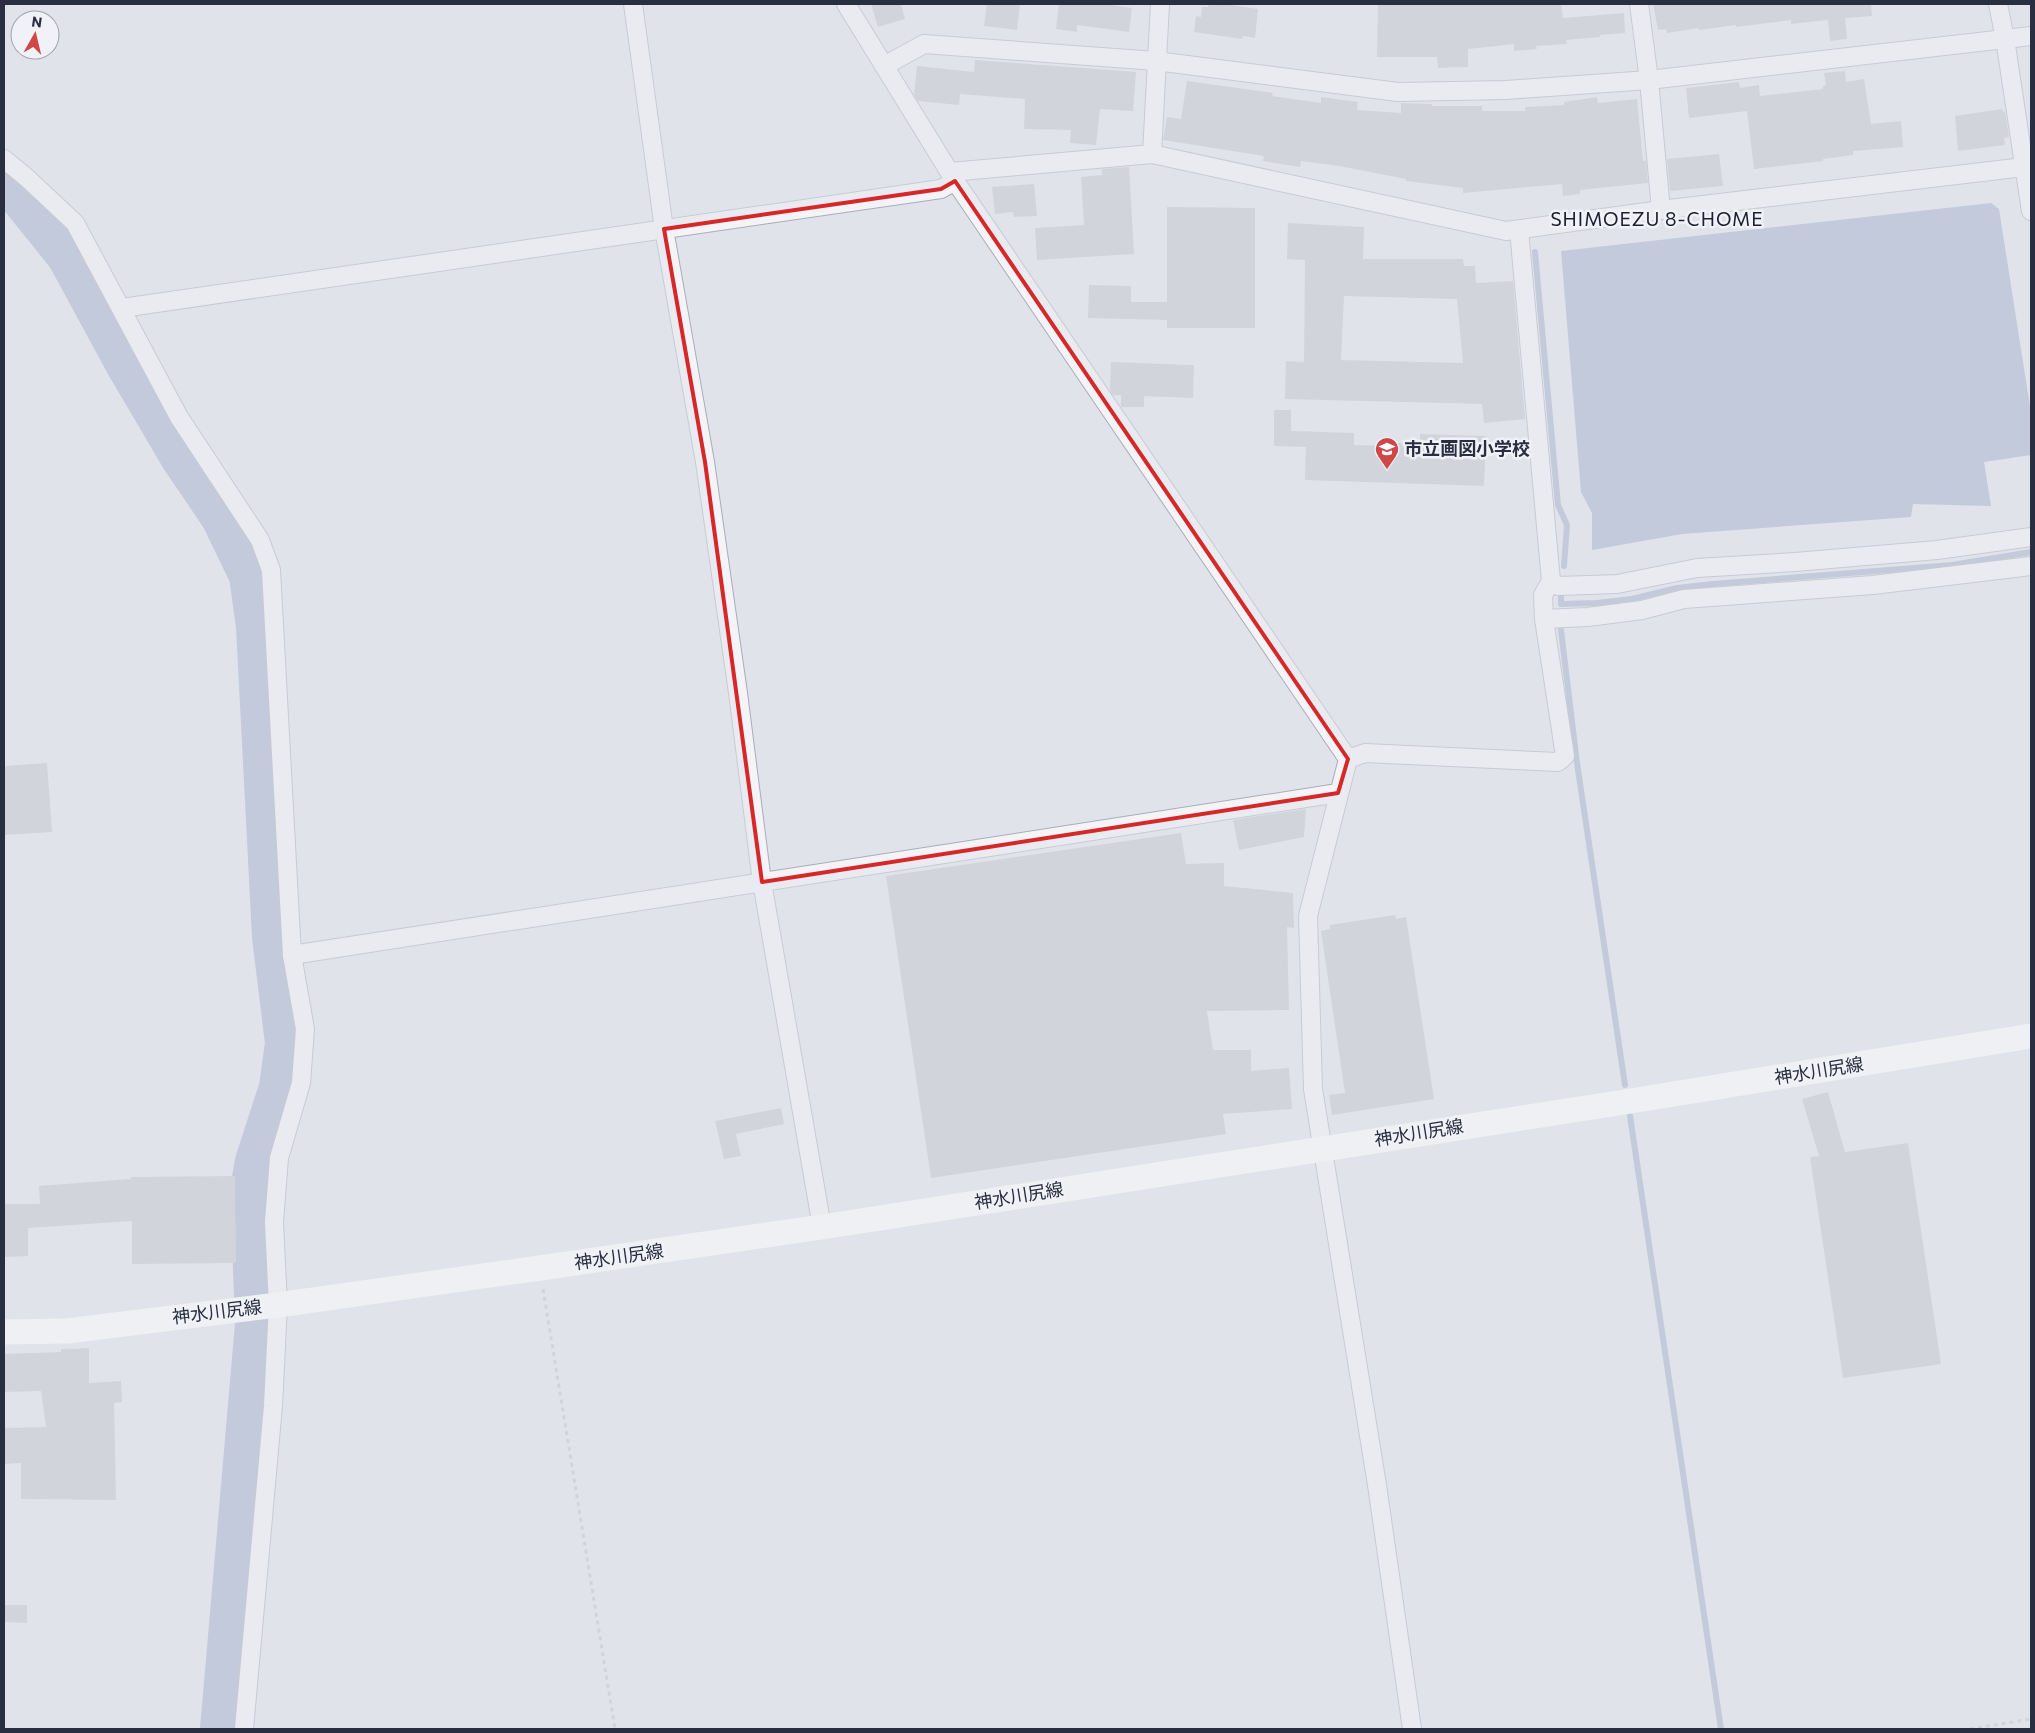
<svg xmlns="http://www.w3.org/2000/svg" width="2035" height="1733" viewBox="0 0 2035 1733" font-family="Commissioner,'Noto Sans JP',sans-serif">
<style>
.water{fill:#9cabca}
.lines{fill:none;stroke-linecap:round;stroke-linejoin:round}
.stream{stroke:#9cabca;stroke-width:6}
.river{stroke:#9cabca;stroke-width:38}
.building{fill:#bec1cc;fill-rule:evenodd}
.minor-casing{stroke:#aaadb7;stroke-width:20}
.path{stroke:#bfc1c8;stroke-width:3;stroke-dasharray:4 4;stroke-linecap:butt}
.minor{stroke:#f4f4f8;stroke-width:18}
.secondary{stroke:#fff;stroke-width:25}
.marked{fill:none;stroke:#d62828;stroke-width:4;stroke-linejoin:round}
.labels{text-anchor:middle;stroke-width:5;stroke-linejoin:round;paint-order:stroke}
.poi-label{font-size:18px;font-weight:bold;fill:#292e41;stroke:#f0f2f7;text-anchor:start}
.street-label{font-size:18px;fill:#292e41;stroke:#f0f2f7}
.neighbourhood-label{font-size:19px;letter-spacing:1px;fill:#1b1f32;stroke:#f0f2f7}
</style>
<rect width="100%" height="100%" fill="#e1e3ea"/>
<path class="water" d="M1991,203L1999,209L2031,413V455L1984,462L1991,506L1913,504L1911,517L1682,534L1592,550V513L1581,492L1561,251Z"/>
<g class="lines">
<g class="stream">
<path d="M1535,252L1558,505L1567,525L1564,566"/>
<path d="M1561,593V604L1597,603L1632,599L1677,588L1713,584L1952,565L2031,552"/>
<path d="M1561,630L1577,763L1625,1085"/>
<path d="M1630,1116L1721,1729"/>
</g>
<path class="river" d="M4,186L17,196L66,257L123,362L180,459L220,518L248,576L255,627L271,937L284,1043L278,1087L254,1161L249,1189L254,1324L219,1729"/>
</g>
<g class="building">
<path d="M871,4H901L905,19L878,27Z"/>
<path d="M987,4H1020L1017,30L984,26Z"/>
<path d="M1059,4H1105L1132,8L1129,32L1077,25V32L1056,29Z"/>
<path d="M1209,4H1224L1258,9L1255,38L1243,36L1242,39L1194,32L1196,16L1201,17L1202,7H1208Z"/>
<path d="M1378,4H1561L1563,18L1624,13L1625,33L1600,35V37L1566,40L1567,44L1536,46L1537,49L1514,51V44L1468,49V67L1438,68L1437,57H1377Z"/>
<path d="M1653,4H1871L1872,16L1845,18L1847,39L1830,41L1828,20L1791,24V20L1736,27V25L1699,30V28L1667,33L1666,29L1658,30Z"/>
<path d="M975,60L1136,72L1133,111L1100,109L1096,145L1070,143L1071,130L1024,129L1025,99L960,94L959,105L918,101L914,95L917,66L974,72Z"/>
<path d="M1845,71L1846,82L1864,79L1871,124L1901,121L1903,147L1853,151V155L1823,159V161L1754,169L1747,111L1689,118L1686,88L1739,82L1740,88L1759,85L1760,96L1823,89V86L1826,85L1824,73Z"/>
<path d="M1187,81L1273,93L1272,96L1321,103V97L1358,102L1357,110L1401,113V103L1432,104V106H1482V111H1525V107L1564,105V102L1597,97L1598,103L1637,99L1643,161H1646L1648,183L1580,190V194L1563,196L1562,184L1463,193V188L1406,181V179L1339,166L1301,161L1300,167L1263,161L1264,156L1163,140L1167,117L1181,119Z"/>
<path d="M2002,109L2003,112L2005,111L2009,137L2004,138L2005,145L1958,151L1955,116Z"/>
<path d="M1719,154L1723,186L1670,191L1667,159Z"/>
<path d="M1129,167L1134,254L1037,260L1035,228L1084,225L1081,177L1102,175V169Z"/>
<path d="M1034,184L1037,216L1014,217L1013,212L995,214L992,187Z"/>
<path d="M1167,207L1255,208V328H1167V320L1088,318L1089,285L1131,286V302H1167Z"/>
<path d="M1288,223L1364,227L1363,259H1463L1464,266H1475L1476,283L1513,281L1525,419L1484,423L1482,404L1285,399L1286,361L1304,362L1305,260L1287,259ZM1344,296L1457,299L1463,363L1341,360Z"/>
<path d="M1111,362L1194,365L1193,398L1144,396V407H1121V395H1113L1110,390Z"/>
<path d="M1274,410H1291V431L1354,433V445L1393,446V443H1420V434L1486,436L1484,486L1305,480L1306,447L1274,446Z"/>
<path d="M47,763L52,832L4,835V766Z"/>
<path d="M1306,809L1304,837L1239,850L1233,820Z"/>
<path d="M1181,833L1186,864L1224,863V886L1293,893L1294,928L1287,927L1289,1010L1207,1011L1213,1050H1251V1071L1289,1068L1292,1109L1223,1114L1226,1134L931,1178L886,876Z"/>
<path d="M1395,915L1396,919L1406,917L1434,1099L1332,1115L1329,1095L1345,1093L1321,931L1330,929V925Z"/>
<path d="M1828,1092L1845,1152L1908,1143L1941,1364L1843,1378L1810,1157L1819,1156L1802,1099Z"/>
<path d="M781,1108L784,1124L736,1134L741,1156L724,1159L715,1121Z"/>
<path d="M235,1176L236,1263L132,1264V1221L28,1228V1256L4,1257V1204H40L39,1186L131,1179V1177Z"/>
<path d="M89,1348V1383L121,1381L122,1402L114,1403L116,1500L21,1499V1463L4,1464V1428L46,1427L41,1391L4,1392V1354L61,1352V1349Z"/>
<path d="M4,1605H27V1623L4,1622Z"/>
</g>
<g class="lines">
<g class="minor-casing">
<g id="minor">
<path d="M633,4L664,229L705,462L738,693L762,882L822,1227"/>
<path d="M846,4L955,181L1348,759"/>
<path d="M1639,4L1649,80L1661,210"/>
<path d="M1998,4L2005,39L2031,211"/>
<path d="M884,66L924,44L1156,61L1398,92L1506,90L1649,80L2031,36"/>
<path d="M1152,154L1160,4"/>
<path d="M4,159L27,178L75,223L179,417L260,540L271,570L292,955L305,1029L301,1083L279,1158L274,1222L278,1305L273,1406L244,1729"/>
<path d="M950,172L1152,154L1506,231L1661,210L2024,167"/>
<path d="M122,308L941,189L955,181"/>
<path d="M1551,581L1558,586L1617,584L1697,568L1795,562L1937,550L2031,537"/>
<path d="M1544,619L1588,617L1642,610L1684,599L1873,585L2031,566"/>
<path d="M292,955L1338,793"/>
<path d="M1412,1729L1377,1485L1313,1089L1308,916L1348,759L1365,753L1558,762L1565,756L1544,619L1543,595L1551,581L1519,230"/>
</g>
</g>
<g class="path">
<path d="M543,1289L615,1729"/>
<path d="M1970,1729L2031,1719"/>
</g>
<use href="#minor" class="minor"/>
<path class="secondary" d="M4,1332L67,1331L278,1305L540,1268L822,1227L1612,1104L2031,1036"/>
</g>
<path d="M0 0H2035V1733H0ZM955,181L1348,759L1338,793L762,882L705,462L664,229L941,189Z" fill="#e1e3ea" fill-opacity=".55" fill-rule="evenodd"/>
<path class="marked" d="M955,181L1348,759L1338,793L762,882L705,462L664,229L941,189Z"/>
<defs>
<g id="school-pin" transform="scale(1.25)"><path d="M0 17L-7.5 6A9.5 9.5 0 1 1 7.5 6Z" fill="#cf4746" stroke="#f0f2f7"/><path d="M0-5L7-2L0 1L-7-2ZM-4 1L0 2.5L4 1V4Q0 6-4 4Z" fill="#fff"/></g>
</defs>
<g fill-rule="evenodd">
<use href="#school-pin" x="1387" y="449"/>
</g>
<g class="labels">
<g class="poi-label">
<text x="1404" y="455">市立画図小学校</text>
</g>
<g class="street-label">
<text transform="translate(1819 1071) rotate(-9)" y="6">神水川尻線</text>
<text transform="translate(1419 1133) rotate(-9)" y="6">神水川尻線</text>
<text transform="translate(1019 1196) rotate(-9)" y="6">神水川尻線</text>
<text transform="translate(619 1257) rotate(-8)" y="6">神水川尻線</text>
<text transform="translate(217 1312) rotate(-7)" y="6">神水川尻線</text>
</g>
<g class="neighbourhood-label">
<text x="1657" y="226">SHIMOEZU 8-CHOME</text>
</g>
</g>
<rect width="2035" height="1733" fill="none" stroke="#292e41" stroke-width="10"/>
<g transform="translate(35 35) rotate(8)"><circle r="24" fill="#f0f2f7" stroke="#a0a4ae"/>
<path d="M0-4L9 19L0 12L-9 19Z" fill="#cf4746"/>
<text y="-8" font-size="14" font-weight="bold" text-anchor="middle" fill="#292e41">N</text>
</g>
</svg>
